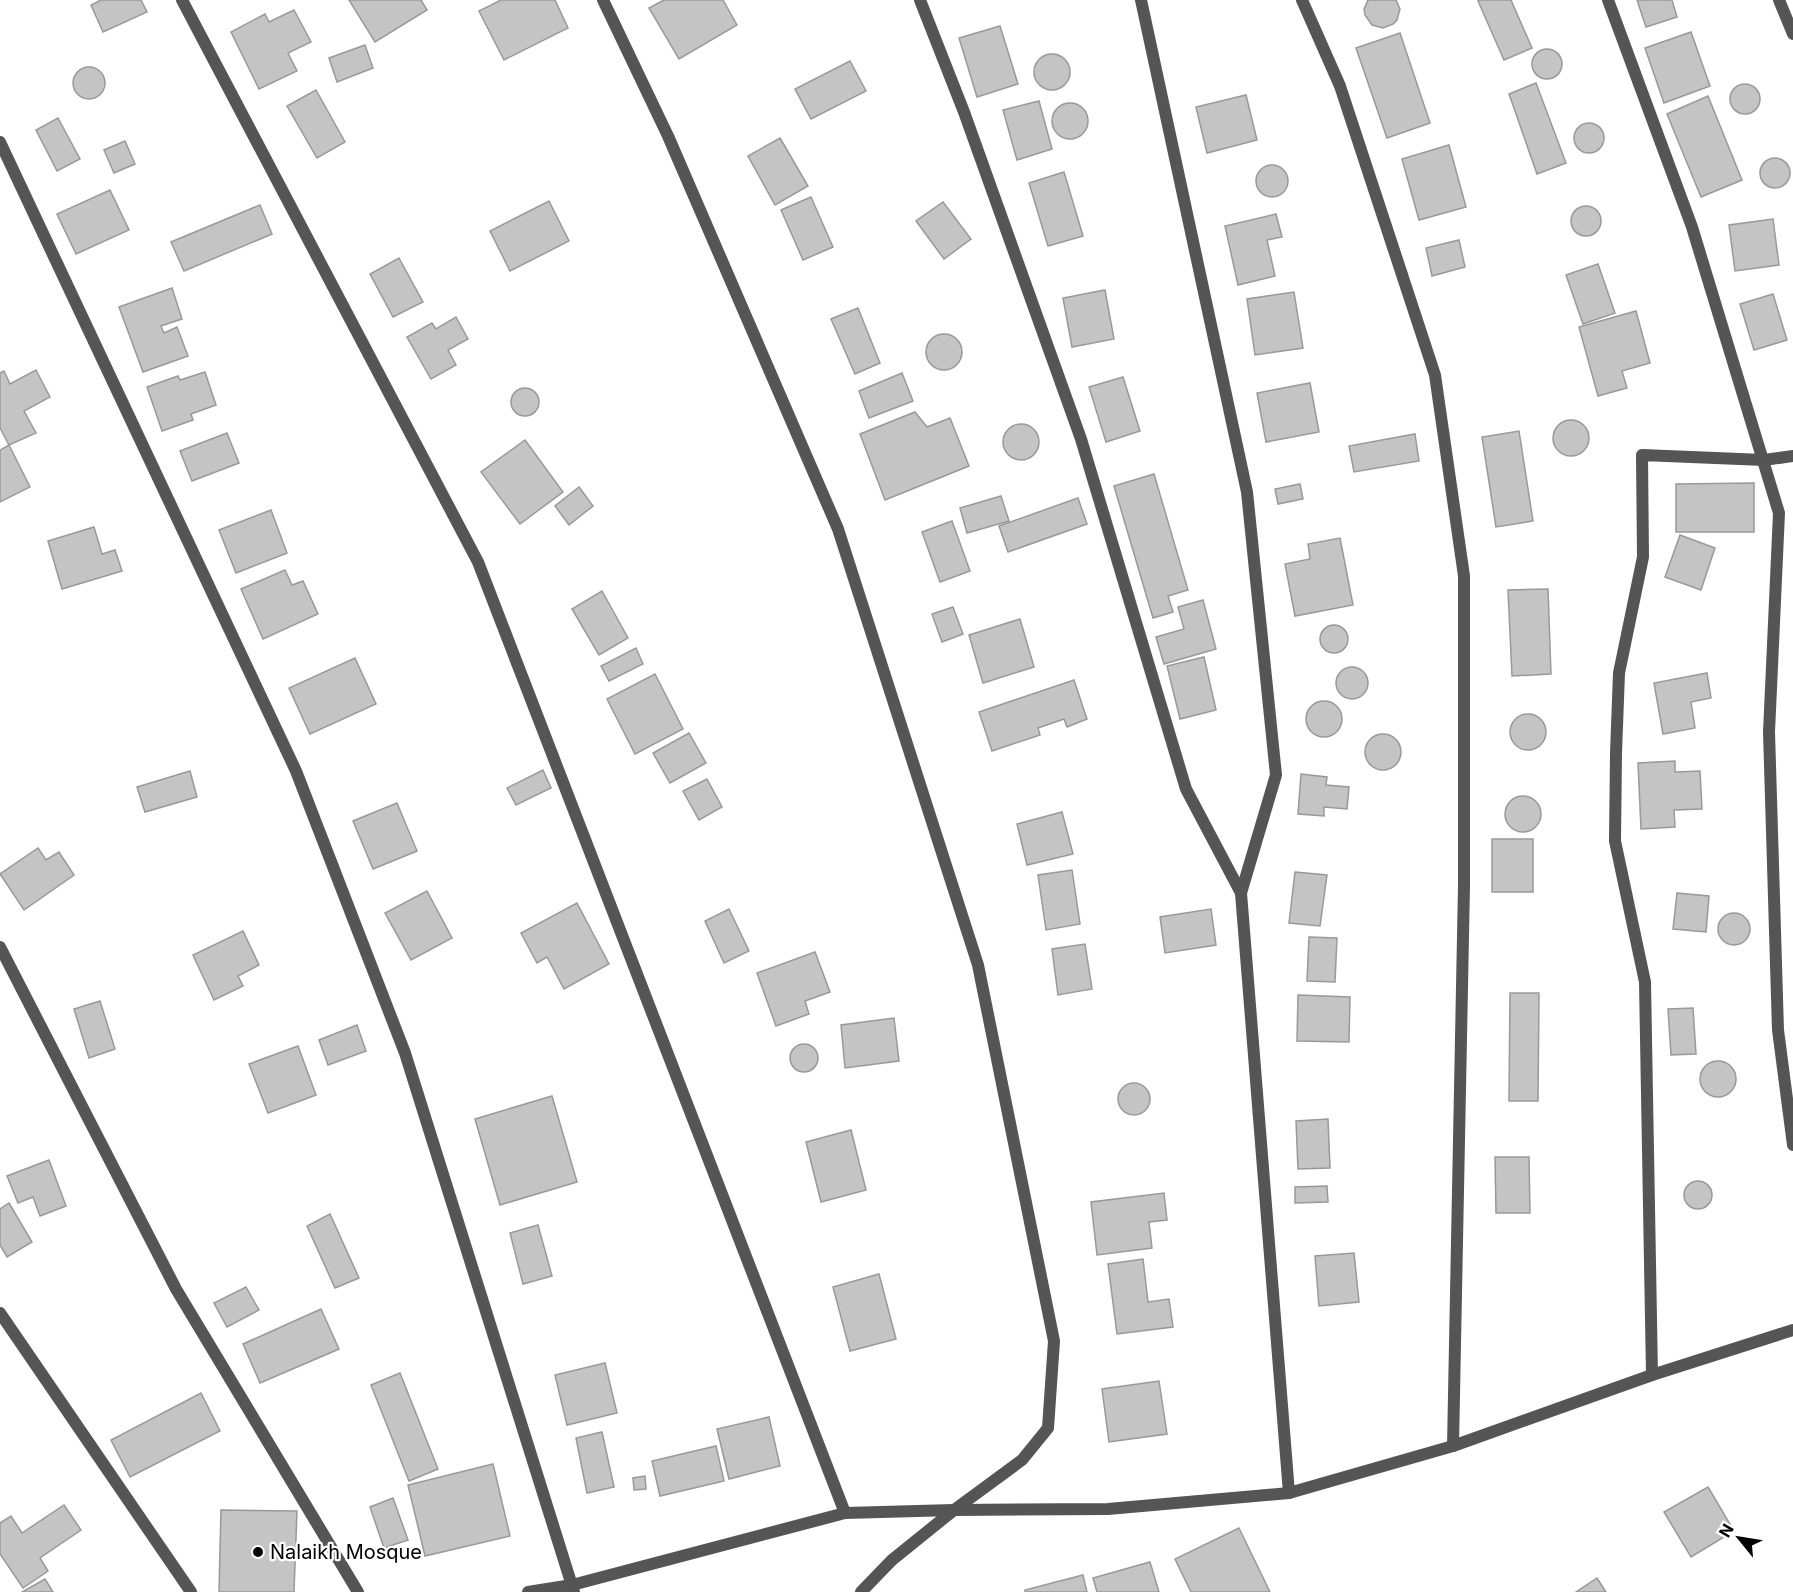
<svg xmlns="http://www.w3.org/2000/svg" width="1793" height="1592" viewBox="0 0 1793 1592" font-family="Inter,sans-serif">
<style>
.building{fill:#c4c4c4;stroke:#999;stroke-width:1.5}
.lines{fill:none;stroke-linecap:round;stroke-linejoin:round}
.minor{stroke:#555;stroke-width:12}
.tertiary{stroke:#555;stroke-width:12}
.poi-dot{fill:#000;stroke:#fff;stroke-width:2}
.labels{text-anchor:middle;stroke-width:4.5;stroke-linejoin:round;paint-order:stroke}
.poi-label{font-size:20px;fill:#000;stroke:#fff;text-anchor:start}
</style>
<rect width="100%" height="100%" fill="#fff"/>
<g class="building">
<path d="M101,0H141L147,12L103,32L91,5Z"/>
<path d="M349,0H421L427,10L375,42Z"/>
<path d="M501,0H555L568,28L504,60L479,11Z"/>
<path d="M664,0H723L737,25L679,59L649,8Z"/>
<path d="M1368,0H1396L1400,9L1397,20L1393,24L1383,28L1372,25L1365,15L1364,9Z"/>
<path d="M1481,0H1511L1532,48L1504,60L1478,1Z"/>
<path d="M1637,0H1672L1677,17L1646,27Z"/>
<path d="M294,10L311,42L288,53L297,71L259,89L231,32L265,14L269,22Z"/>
<path d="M1000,26L1018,84L977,97L959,38Z"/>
<path d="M1691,32L1710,86L1664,103L1645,48Z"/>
<path d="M1400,33L1430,123L1387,138L1356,48Z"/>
<path d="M365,45L373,68L337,82L329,58Z"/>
<circle cx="1547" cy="64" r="15"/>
<circle cx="1052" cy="72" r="18"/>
<path d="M850,61L866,91L811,119L795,89Z"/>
<circle cx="89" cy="83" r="16"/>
<path d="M1536,83L1566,163L1537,174L1509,94Z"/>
<circle cx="1745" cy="99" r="15"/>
<path d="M316,90L345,142L317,158L287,106Z"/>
<path d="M1246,95L1257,140L1207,153L1196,107Z"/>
<path d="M1708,96L1742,180L1701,197L1667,114Z"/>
<path d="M1039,101L1052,149L1017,160L1003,110Z"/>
<circle cx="1070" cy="121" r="18"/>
<path d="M58,118L80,159L57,171L36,130Z"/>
<circle cx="1589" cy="138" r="15"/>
<path d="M780,138L808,186L775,205L748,156Z"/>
<path d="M125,141L135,164L114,173L104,150Z"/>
<path d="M1449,145L1466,207L1419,220L1402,159Z"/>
<circle cx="1775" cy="173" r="15"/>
<circle cx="1272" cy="181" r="16"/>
<path d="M1064,172L1083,236L1048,246L1029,183Z"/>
<path d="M110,190L129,230L76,254L57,214Z"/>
<path d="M811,197L833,247L803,260L781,210Z"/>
<path d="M549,201L569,241L510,271L490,231Z"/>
<path d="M943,202L971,239L944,259L916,221Z"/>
<path d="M260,205L272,234L184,271L171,242Z"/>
<circle cx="1586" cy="221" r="15"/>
<path d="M1276,214L1282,237L1267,240L1275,276L1238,285L1225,226Z"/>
<path d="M1773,219L1779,265L1735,271L1729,225Z"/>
<path d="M1459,240L1465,267L1432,276L1426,248Z"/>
<path d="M399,258L423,302L393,317L370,274Z"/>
<path d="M1598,264L1615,313L1583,324L1566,275Z"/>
<path d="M172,288L182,319L161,326L164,333L177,327L188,356L143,372L119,307Z"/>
<path d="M1105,290L1114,339L1072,347L1063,298Z"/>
<path d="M1294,292L1303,348L1255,355L1247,299Z"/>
<path d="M1773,294L1787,340L1754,350L1740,304Z"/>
<path d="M858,308L880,363L855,374L831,319Z"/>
<path d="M1636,311L1650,363L1622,371L1627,388L1598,396L1579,327Z"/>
<path d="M456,317L468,339L448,350L456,365L431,379L407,337L432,323L436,329Z"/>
<circle cx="944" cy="352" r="18"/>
<path d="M36,370L50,397L24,411L36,433L9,445L0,428V373L4,371L10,384Z"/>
<path d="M205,372L216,405L191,414L193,420L162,431L147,387L178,376L180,380Z"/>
<path d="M902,373L913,401L869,418L859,391Z"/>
<path d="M1123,377L1140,431L1106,442L1089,387Z"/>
<path d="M1310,383L1319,432L1266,442L1257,393Z"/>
<circle cx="525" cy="402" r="14"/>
<path d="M915,412L927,427L950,418L969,466L885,500L860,434Z"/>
<circle cx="1571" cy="438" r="18"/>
<circle cx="1021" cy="442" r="18"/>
<path d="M1519,431L1533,521L1496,527L1482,437Z"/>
<path d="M227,433L239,463L192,481L180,451Z"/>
<path d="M1415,434L1419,461L1354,472L1349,446Z"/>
<path d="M525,440L563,492L520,524L481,472Z"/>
<path d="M9,445L30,487L0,502V450Z"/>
<path d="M1154,474L1188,590L1168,596L1173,612L1153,618L1114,486Z"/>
<path d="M1754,483V532H1676V484Z"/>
<path d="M1300,484L1303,499L1278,504L1275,489Z"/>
<path d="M579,487L593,506L569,525L555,506Z"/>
<path d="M1001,496L1009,521L967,533L960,508Z"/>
<path d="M1078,498L1087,524L1008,552L999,526Z"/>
<path d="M271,510L287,553L236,573L219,530Z"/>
<path d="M952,521L970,571L940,582L922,532Z"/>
<path d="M94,527L102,554L115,550L122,571L62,589L48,541Z"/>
<path d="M1680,535L1715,548L1701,590L1665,577Z"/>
<path d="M1340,538L1353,605L1295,616L1285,564L1310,559L1308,544Z"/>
<path d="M285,570L292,585L303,581L318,614L263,639L241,589Z"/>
<path d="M1548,589L1551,674L1512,676L1508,590Z"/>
<path d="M602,591L628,638L599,655L572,609Z"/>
<path d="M1203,600L1216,649L1164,664L1156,637L1184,629L1178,607Z"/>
<path d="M953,607L963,634L942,642L932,614Z"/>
<path d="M1020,619L1034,667L983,683L969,635Z"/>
<circle cx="1334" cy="639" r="14"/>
<path d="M636,648L643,664L609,681L601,666Z"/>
<path d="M1204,657L1216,710L1180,719L1167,666Z"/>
<path d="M355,658L376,704L310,734L289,688Z"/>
<circle cx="1352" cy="683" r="16"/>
<path d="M1707,673L1711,698L1691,702L1695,728L1663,734L1654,683Z"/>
<path d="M655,674L683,729L635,754L607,699Z"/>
<path d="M1074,680L1087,719L1067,727L1064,719L1038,728L1040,735L992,751L979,712Z"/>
<circle cx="1324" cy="719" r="18"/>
<circle cx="1528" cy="732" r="18"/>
<path d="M689,733L706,763L670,783L653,753Z"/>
<circle cx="1383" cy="752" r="18"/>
<path d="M1675,761V772L1700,771L1702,809L1674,810L1675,827L1641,829L1638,763Z"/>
<path d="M543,770L551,788L516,805L507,788Z"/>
<path d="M190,771L197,797L145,812L137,787Z"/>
<path d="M1301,774L1327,777L1326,785L1349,787L1347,809L1324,807V816L1298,814Z"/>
<path d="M707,779L722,807L699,820L683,791Z"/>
<circle cx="1523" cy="814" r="18"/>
<path d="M397,803L417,851L373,869L353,821Z"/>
<path d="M1062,812L1073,854L1027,865L1017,824Z"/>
<rect x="1492" y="839" width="41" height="53"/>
<path d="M38,848L46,860L59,852L74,875L24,910L0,874Z"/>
<path d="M1072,870L1080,924L1046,930L1038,875Z"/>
<path d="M1295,872L1327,875L1320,926L1289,923Z"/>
<path d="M427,891L452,938L411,960L385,913Z"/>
<path d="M1677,893L1709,896L1706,932L1673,929Z"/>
<path d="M577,903L609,964L564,989L547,957L537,963L521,933Z"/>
<path d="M729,909L749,951L724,963L705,921Z"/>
<path d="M1211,909L1216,945L1165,953L1160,917Z"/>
<circle cx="1734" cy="929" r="16"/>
<path d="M243,931L259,965L238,976L243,986L214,1000L193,955Z"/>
<path d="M1309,937L1337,938L1335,982L1307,981Z"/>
<path d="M1085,944L1092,989L1058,995L1052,949Z"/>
<path d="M815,952L830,992L805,1001L809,1014L776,1026L757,973Z"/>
<path d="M1510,993H1539L1538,1101H1509Z"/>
<path d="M1298,995L1350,997L1349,1042L1297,1041Z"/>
<path d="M100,1001L115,1049L89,1058L74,1009Z"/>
<path d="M1693,1008L1696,1054L1671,1055L1668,1009Z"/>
<path d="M894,1018L899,1061L845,1068L841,1025Z"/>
<path d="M357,1025L366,1051L328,1065L319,1040Z"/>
<circle cx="804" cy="1058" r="14"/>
<path d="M298,1046L316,1095L268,1113L249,1064Z"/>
<circle cx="1718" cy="1079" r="18"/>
<circle cx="1134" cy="1099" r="16"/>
<path d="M552,1096L577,1182L500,1205L475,1119Z"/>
<path d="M1328,1119L1330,1168L1298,1169L1296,1121Z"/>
<path d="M851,1130L866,1190L821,1202L806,1142Z"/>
<path d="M1495,1157H1529L1530,1213H1496Z"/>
<path d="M49,1160L66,1206L40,1216L33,1197L18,1203L7,1176Z"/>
<circle cx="1698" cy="1195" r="14"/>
<path d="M1327,1186L1328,1202L1295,1203V1187Z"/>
<path d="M1164,1193L1167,1220L1149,1222L1152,1248L1097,1255L1091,1202Z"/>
<path d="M9,1203L32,1242L7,1257L0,1245V1209Z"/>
<path d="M330,1214L359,1278L335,1288L307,1226Z"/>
<path d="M538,1225L552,1276L523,1284L510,1233Z"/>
<path d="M1354,1253L1359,1302L1319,1306L1315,1256Z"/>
<path d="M1143,1259L1148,1302L1169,1299L1173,1327L1117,1334L1108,1264Z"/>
<path d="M879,1274L896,1339L850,1351L833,1287Z"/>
<path d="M246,1287L259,1310L227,1327L214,1303Z"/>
<path d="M321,1309L339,1349L260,1383L243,1344Z"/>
<path d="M605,1363L617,1413L567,1425L555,1375Z"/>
<path d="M400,1373L438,1469L409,1481L371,1385Z"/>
<path d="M1159,1381L1167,1434L1109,1442L1102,1389Z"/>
<path d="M201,1393L220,1431L130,1477L111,1440Z"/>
<path d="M769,1417L780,1466L729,1479L717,1429Z"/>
<path d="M602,1432L614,1487L587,1493L576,1438Z"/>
<path d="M716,1446L724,1481L660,1496L652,1461Z"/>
<path d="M493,1464L510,1536L425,1556L408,1485Z"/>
<path d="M645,1476L646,1489L634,1490L633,1478Z"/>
<path d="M1708,1487L1734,1531L1691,1557L1664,1512Z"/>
<path d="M393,1498L408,1540L384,1548L370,1507Z"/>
<path d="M64,1505L81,1530L40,1558L48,1571L23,1588L0,1554V1523L11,1516L22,1533Z"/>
<path d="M221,1510L297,1511L294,1592H219Z"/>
<path d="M1239,1528L1270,1592H1191L1175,1559Z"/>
<path d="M1150,1562L1159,1592H1097L1093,1578Z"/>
<path d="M1083,1575L1087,1592H1025V1590Z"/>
<path d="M1597,1578L1606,1592H1576Z"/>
<path d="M45,1579L53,1592H22Z"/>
</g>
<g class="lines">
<g class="minor">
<path d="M182,0L478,562L845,1513"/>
<path d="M920,0L964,112L1081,439L1186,789L1241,893L1289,1493"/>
<path d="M1141,0L1247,492L1276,775L1241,893"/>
<path d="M1302,0L1340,86L1435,375L1464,576V885L1453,1446"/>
<path d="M1608,0L1692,227L1779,513L1769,732L1778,1030L1793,1145"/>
<path d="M1779,0L1793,34"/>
<path d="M0,142L296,771L405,1053L574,1592"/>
<path d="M0,947L176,1289L358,1592"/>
<path d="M0,1313L191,1592"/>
<path d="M1652,1375L1645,982L1615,841L1616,753L1619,673L1643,557L1642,455L1764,460L1793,456"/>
<path d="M528,1592L572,1585L845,1513L954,1510L1108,1509L1289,1493L1453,1446L1652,1375L1793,1330"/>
</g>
<path class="tertiary" d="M603,0L668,136L838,529L978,965L1054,1341L1048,1428L1022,1460L954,1510L892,1560L861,1592"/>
</g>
<circle class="poi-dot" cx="258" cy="1552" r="6"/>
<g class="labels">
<g class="poi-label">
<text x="270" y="1559">Nalaikh Mosque</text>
</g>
</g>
<g transform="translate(1739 1538) rotate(300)" stroke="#ffffff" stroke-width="4.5" paint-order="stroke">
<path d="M0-4.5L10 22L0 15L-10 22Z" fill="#000000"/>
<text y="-9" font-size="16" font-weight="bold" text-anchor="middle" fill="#000000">N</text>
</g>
</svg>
